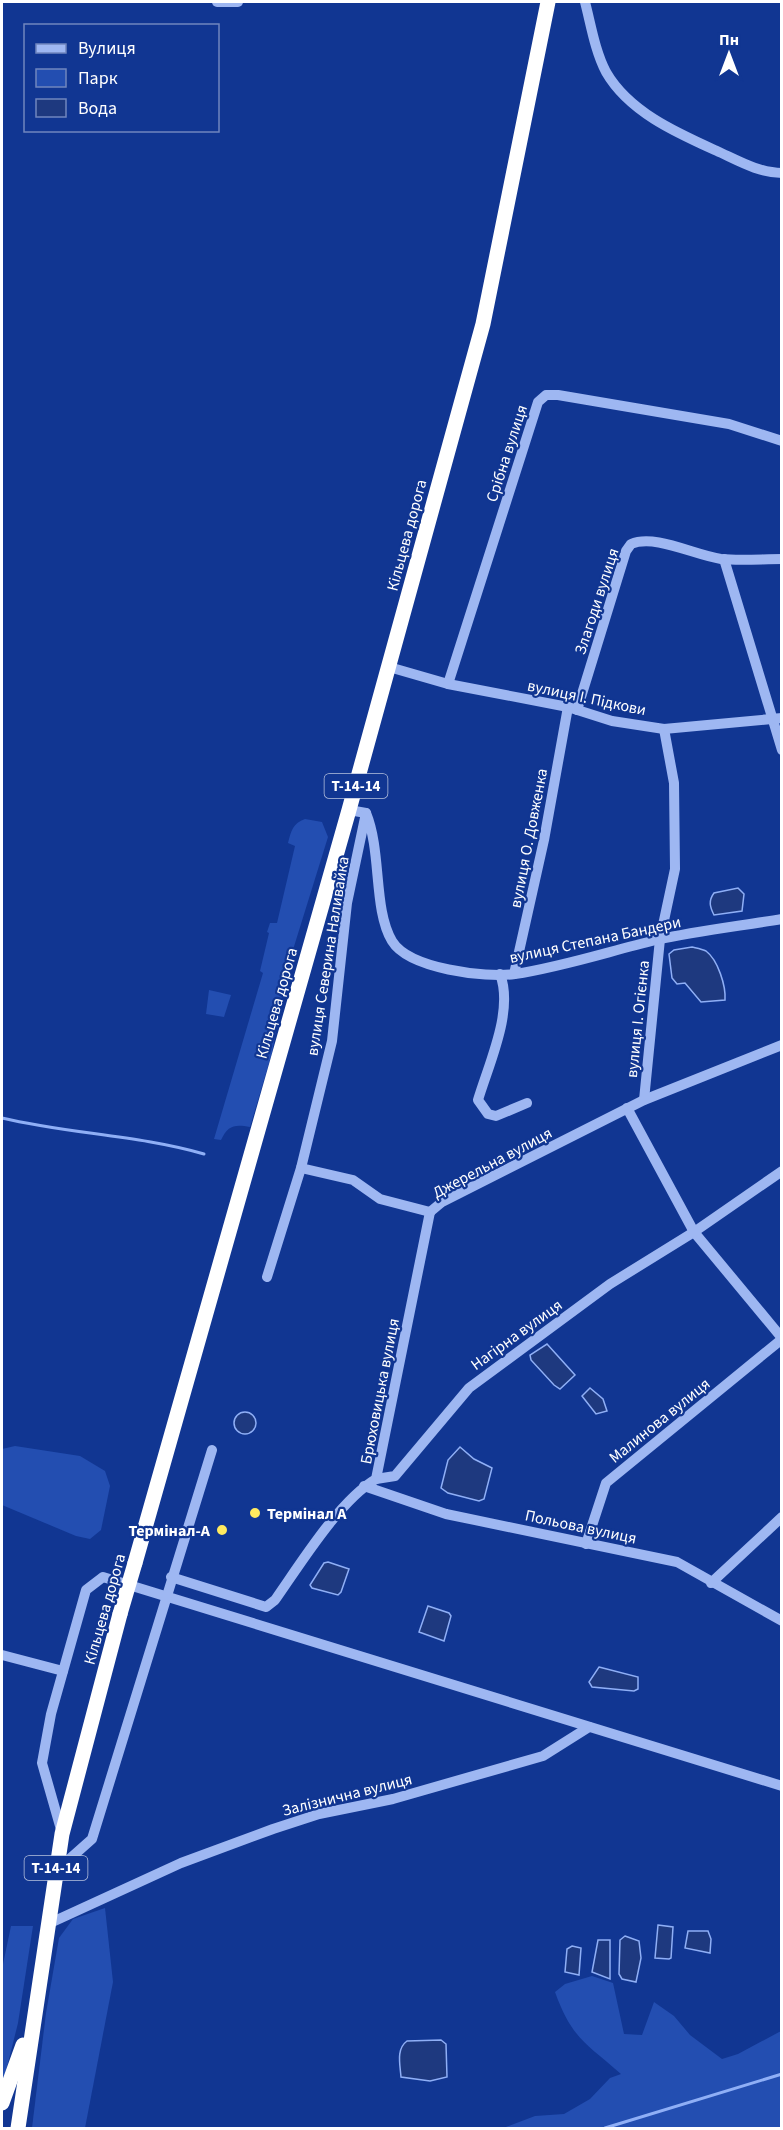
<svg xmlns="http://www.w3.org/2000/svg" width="783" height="2130" viewBox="0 0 783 2130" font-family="'Source Sans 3',sans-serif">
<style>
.green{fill:#234eb1}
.water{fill:#1e397f;stroke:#8faff6;stroke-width:1.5}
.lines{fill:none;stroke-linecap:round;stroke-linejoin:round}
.stream{stroke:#8faff6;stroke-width:3}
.minor{stroke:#9eb7f2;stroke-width:10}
.highway{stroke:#fff;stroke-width:15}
.highway-bridge{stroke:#fff;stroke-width:15}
.poi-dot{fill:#ffea5f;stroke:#113692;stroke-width:2}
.labels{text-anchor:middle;stroke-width:4.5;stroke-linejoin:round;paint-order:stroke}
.shield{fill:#113692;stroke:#b8c3de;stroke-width:1.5}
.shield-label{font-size:15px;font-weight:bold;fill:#fff}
.street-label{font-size:16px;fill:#fff;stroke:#113692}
.poi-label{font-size:16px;font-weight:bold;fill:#fff;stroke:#113692;text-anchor:start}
</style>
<rect width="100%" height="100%" fill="#113692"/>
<g class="green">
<path d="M305,819L322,822L328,837L287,969L272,1053L250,1127C235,1124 228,1125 221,1140L214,1139L263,973L260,971L269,933L267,932L270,923H277L295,846L288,843C291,831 293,823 305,819Z"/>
<path d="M209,990L231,995L224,1017L206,1014Z"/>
<path d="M15,1446L80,1456L105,1471L110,1486L101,1530L90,1539L76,1536L2,1505V1449Z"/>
<path d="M105,1908L113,1982L85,2128H32L46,2013L59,1938L73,1919Z"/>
<path d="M11,1926H33L18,2023L2,2087V1969Z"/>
<path d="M592,1976L613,1983L624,2034L642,2035L654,2002L674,2016L690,2035L722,2059L738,2054L781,2031V2128H503L535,2116L564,2114L590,2099L610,2078L621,2074C586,2043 572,2039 555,1992L565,1984Z"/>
</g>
<g class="water">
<path d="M738,888L744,894L742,911L714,915C710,907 708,901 714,893Z"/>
<path d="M692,947C696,948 702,949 706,951C718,960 726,986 725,1000L701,1002L685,983L677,984L672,978L669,954L674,950Z"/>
<path d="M547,1344L575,1375L560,1389L554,1385L531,1360L530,1355Z"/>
<path d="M590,1388L603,1399L607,1411L596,1414L582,1396Z"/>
<circle cx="245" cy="1423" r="11"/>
<path d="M460,1447L474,1459L492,1468L484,1499L479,1501L448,1493L441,1488L448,1460Z"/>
<path d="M328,1562L349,1569L341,1592L338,1595L312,1588L310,1585L324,1563Z"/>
<path d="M428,1606L449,1613L451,1616L444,1641L419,1632Z"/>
<path d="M599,1667L638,1677V1689L634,1691L592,1687L589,1682Z"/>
<path d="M658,1925L673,1927L671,1958L669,1959L655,1958Z"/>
<path d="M688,1931H708L711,1939L710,1953L685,1948Z"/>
<path d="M625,1936L639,1941L641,1958L636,1982L622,1979L619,1974L620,1940Z"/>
<path d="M598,1940H610V1979L592,1972Z"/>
<path d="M572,1946L581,1948L579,1975L565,1972L567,1949Z"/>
<path d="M441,2040L446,2044L447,2077L430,2081L401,2077C400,2064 396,2049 407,2041Z"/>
</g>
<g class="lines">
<g class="stream">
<path d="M2,1118C69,1134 138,1135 204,1154"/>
<path d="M605,2128L782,2074"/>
</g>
<g class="minor">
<path d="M217,2H238"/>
<path d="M585,2C591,25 595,51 606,72C629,112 677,133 717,151C737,160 759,173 782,173"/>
<path d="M724,559L782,750"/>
<path d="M389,667L448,684L568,707L612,721L664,729L782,718"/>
<path d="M448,684L538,402L546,395H558L729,424L782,441"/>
<path d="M577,710L626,551L631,544C655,534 694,555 721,559C741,561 762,559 782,559"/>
<path d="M349,810L366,813C382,852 373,909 392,941C409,969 485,978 515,974C562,967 610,951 656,940C697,931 740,926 782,919"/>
<path d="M500,974C514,1011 489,1063 478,1100L488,1114L496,1116L527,1103"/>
<path d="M514,974L544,840L568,707"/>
<path d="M644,1100L660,939L675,869L674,783L664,729"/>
<path d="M627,1108L694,1232L782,1338"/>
<path d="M301,1168L353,1180L380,1199L430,1212"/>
<path d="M430,1212L442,1202L644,1100L782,1045"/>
<path d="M267,1277L301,1168L332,1041L347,903L366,813"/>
<path d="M376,1479L395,1476L469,1388L610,1284L694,1232L782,1171"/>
<path d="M364,1486L446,1514L677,1562L782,1621"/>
<path d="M586,1544L606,1483L782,1339"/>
<path d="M171,1577L266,1607L275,1600C301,1563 339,1501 376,1479L430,1212"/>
<path d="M711,1583L782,1517"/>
<path d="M2,1655L63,1671"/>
<path d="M62,1833L42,1763L51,1714L86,1590L103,1577L782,1786"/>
<path d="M56,1871L92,1839L212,1450"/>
<path d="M48,1924L181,1863L273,1829L319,1814L393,1799L543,1756L589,1727"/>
</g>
<g class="highway">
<path d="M135,1563L349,810L483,324L548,2"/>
<path d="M2,2103L23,2045"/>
<path d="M18,2128L62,1834L120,1614"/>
</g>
<path class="highway-bridge" d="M120,1614L135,1563"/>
</g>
<g class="poi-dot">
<circle cx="255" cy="1513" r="6"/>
<circle cx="222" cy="1530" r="6"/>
</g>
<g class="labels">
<g class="shield">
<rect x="324.5" y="774" width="63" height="24" rx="4.5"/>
<rect x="24.5" y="1856" width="63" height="24" rx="4.5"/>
</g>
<g class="shield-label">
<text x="356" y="791">Т-14-14</text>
<text x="56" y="1873">Т-14-14</text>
</g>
<g class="street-label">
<text transform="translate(506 453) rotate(-72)" y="6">Срібна вулиця</text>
<text transform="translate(406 535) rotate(-75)" y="6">Кільцева дорога</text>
<text transform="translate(596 601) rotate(-72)" y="6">Злагоди вулиця</text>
<text transform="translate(587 697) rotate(12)" y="6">вулиця І. Підкови</text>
<text transform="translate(528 838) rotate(-79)" y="6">вулиця О. Довженка</text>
<text transform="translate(595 939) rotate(-12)" y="6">вулиця Степана Бандери</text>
<text transform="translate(327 956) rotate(-81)" y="6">вулиця Северина Наливайка</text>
<text transform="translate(276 1003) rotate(-74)" y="6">Кільцева дорога</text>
<text transform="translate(637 1019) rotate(-84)" y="6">вулиця І. Огієнка</text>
<text transform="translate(492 1162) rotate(-28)" y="6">Джерельна вулиця</text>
<text transform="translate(516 1334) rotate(-36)" y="6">Нагірна вулиця</text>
<text transform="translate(379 1391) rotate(-79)" y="6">Брюховицька вулиця</text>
<text transform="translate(659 1420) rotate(-39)" y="6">Малинова вулиця</text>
<text transform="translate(581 1526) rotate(12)" y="6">Польова вулиця</text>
<text transform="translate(104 1609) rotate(-74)" y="6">Кільцева дорога</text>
<text transform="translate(347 1794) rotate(-14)" y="6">Залізнична вулиця</text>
</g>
<g class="poi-label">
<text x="267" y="1519">Термінал А</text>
<text x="210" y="1536" text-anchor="end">Термінал-А</text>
</g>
</g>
<rect width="783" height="2130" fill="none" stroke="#ffffff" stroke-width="6"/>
<rect x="24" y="24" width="195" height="108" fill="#113692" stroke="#7086be" stroke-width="1.5"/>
<rect x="36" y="44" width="30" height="9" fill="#9eb7f2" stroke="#7086be" stroke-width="1.5"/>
<text x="78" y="54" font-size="18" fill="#ffffff">Вулиця</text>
<rect x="36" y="69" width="30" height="18" fill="#234eb1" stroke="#7086be" stroke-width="1.5"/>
<text x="78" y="84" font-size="18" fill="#ffffff">Парк</text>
<rect x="36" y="99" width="30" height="18" fill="#1e397f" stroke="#7086be" stroke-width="1.5"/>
<text x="78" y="114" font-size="18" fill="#ffffff">Вода</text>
<g transform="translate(729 54)" stroke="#113692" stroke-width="4.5" paint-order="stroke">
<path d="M0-4.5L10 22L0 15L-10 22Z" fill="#ffffff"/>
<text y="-9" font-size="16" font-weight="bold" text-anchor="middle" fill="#ffffff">Пн</text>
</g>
</svg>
